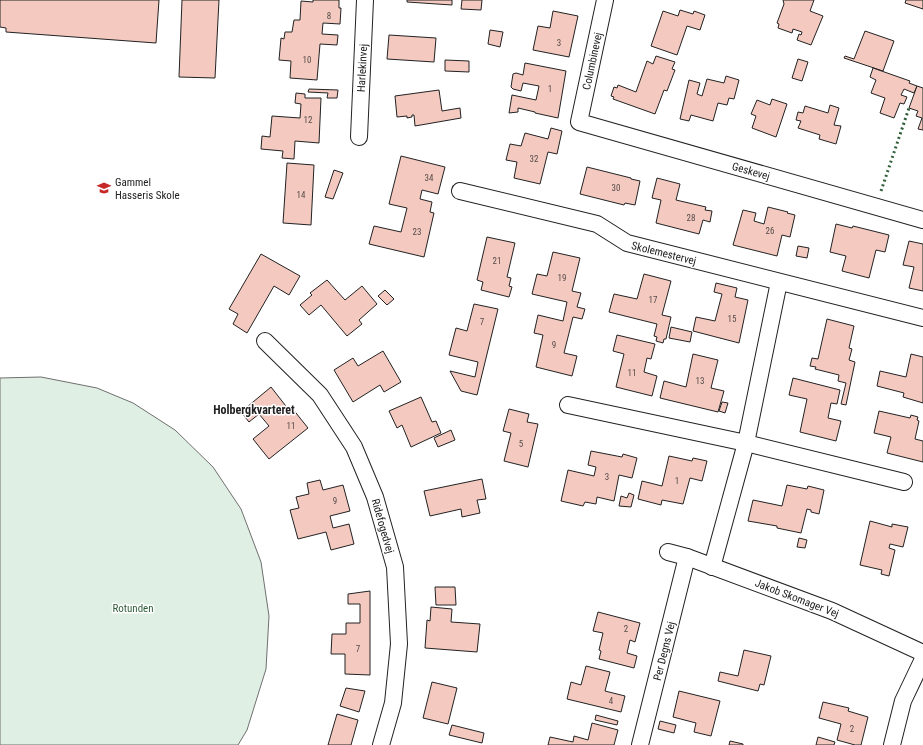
<svg xmlns="http://www.w3.org/2000/svg" width="923" height="745" viewBox="0 0 923 745" font-family="'Roboto Condensed',sans-serif">
<style>
.green{fill:#e0efe3;stroke:#6f6f6f}
.building{fill:#f3c9c0;stroke:#222}
.lines{fill:none;stroke-linecap:round;stroke-linejoin:round}
.minor-casing{stroke:#222;stroke-width:18}
.minor{stroke:#fff;stroke-width:16}
.hedge{stroke:#2f5e38;stroke-width:3;stroke-dasharray:2 3;stroke-linecap:butt}
.labels{text-anchor:middle;stroke-width:3;stroke-linejoin:round;paint-order:stroke}
.number-label{font-size:9px;fill:#564c4a}
.street-label{font-size:11px;fill:#222;stroke:#fff}
.poi-label{font-size:11px;fill:#222;stroke:#fff;text-anchor:start}
.park-label{font-size:11px;fill:#2f5e38;stroke:#fff}
.neighbourhood-label{font-size:12px;font-weight:bold;fill:#222;stroke:#fff}
</style>
<rect width="100%" height="100%" fill="#fff"/>
<path class="green" d="M41,377L97,388L133,403L175,430L213,467L241,509L261,562L269,616L266,669L247,730L238,745H0V378Z"/>
<g class="building">
<path d="M0,0H159L156,43L6,32V28L0,27Z"/>
<path d="M182,0H219L215,78L179,77Z"/>
<path d="M313,0H339V8H341L340,24L323,23L322,34L338,35L337,45L320,44L317,80L290,78L291,61L279,60L281,38L284,39L285,32H292L294,20H300L301,1L313,2Z"/>
<path d="M407,0H452V5L407,2Z"/>
<path d="M462,0H482L481,10L461,9Z"/>
<path d="M783,0H814L810,11L823,16L811,45L797,40L799,34L801,35L802,32L793,29L792,33L778,28L779,24L777,23L784,4Z"/>
<path d="M906,0H923V9L905,3Z"/>
<path d="M680,10L693,14L694,11L705,15L700,30L687,26L677,55L651,46L663,11L678,16Z"/>
<path d="M553,11L578,16L569,57L533,50L538,26L550,28Z"/>
<path d="M490,30L503,32L500,47L488,44Z"/>
<path d="M865,31L894,41L883,71L844,58L845,56L854,59Z"/>
<path d="M389,35L436,38L434,62L387,59Z"/>
<path d="M656,56L675,62L672,69L675,70L667,91L664,90L655,114L613,99L614,97L611,96L614,87L617,88L618,85L636,92L647,61L653,64Z"/>
<path d="M798,59L808,62L802,81L792,78Z"/>
<path d="M445,60L469,61V72L445,71Z"/>
<path d="M525,63L566,71L558,118L535,113V112L518,108V112L509,113L512,95L536,100L539,86L523,83L521,91L513,89L511,87L513,74L516,73L523,75Z"/>
<path d="M873,68L910,81L909,83L917,86L914,93L904,89L901,95L907,97L904,104L900,103L894,118L880,113L885,98L871,93L876,80L870,77Z"/>
<path d="M726,76L739,80L734,99L729,98L727,105L718,103L713,121L691,115L689,121L680,119L689,80L700,83L697,94L702,96L707,79L724,83Z"/>
<path d="M917,86L923,88V130L918,129L922,118L916,116L918,111L909,108Z"/>
<path d="M309,89L338,90L337,98H327L328,93L308,92Z"/>
<path d="M439,90L442,111L460,108L461,118L415,126L414,115H412V117L407,118V116L397,117L395,96Z"/>
<path d="M296,93L305,94V98H321L319,143L295,141L294,159L282,158L283,151L261,149L262,136L270,137L272,116L300,118L301,104L295,103Z"/>
<path d="M772,99L787,104L776,137L752,128L756,116L751,114L757,100L770,105Z"/>
<path d="M830,105L839,108L834,125L841,126L836,144L819,139L820,135L798,128L801,121L796,120L798,112L803,113L805,106L828,113Z"/>
<path d="M551,128L562,131L557,154L548,152L540,184L514,178L517,162L506,160L510,144L521,146L525,133L548,139Z"/>
<path d="M401,156L445,167L438,194L422,190L420,199L432,202L430,212L434,213L424,257L369,244L374,226L401,232L407,208L389,204Z"/>
<path d="M287,163L314,165L311,225L283,223Z"/>
<path d="M587,167L631,178V179L640,181L635,205L625,203L624,205L580,194Z"/>
<path d="M334,170L343,173L333,199L325,197Z"/>
<path d="M657,178L680,184L676,200L706,207L705,210L712,211L710,222L703,220L699,234L656,223L661,200L652,198Z"/>
<path d="M768,207L788,212L787,213L795,215L790,237L782,235L777,256L733,245L743,210L756,213L754,221L764,224Z"/>
<path d="M836,224L852,228L853,226L889,235L885,252L876,250L869,278L842,271L846,256L830,252Z"/>
<path d="M487,237L515,243L507,277L511,278L509,286L512,287L509,297L481,290L483,282L477,280Z"/>
<path d="M909,241L923,244V291L909,288L914,267L903,265Z"/>
<path d="M798,246L809,248L807,258L796,256Z"/>
<path d="M553,252L580,258L572,291L581,293L577,307L585,309L582,319L573,317L564,353L577,356L572,376L536,367L543,335L534,333L538,315L563,321L567,302L532,294L537,274L547,276Z"/>
<path d="M261,254L300,276L289,295L274,286L247,333L233,324L238,314L229,309Z"/>
<path d="M644,274L671,281L662,315L671,317L666,339H664L663,343L656,341L657,337L654,336L657,324L609,312L614,294L637,299Z"/>
<path d="M327,280L345,300L362,286L377,304L359,320L362,324L347,336L321,305L309,315L300,305L312,295L310,293Z"/>
<path d="M716,283L737,288L735,297L748,300L739,343L693,331L696,317L715,321L722,294L714,292Z"/>
<path d="M385,290L394,299L387,305L378,296Z"/>
<path d="M474,304L498,309L477,395L461,391L450,371L475,377L478,362L449,355L456,328L467,331Z"/>
<path d="M827,319L854,326L849,348L852,349L849,360L855,362L846,405L841,404L846,383L838,381L839,375L815,369L816,367L810,366L812,358L818,359Z"/>
<path d="M671,327L692,332L690,342L669,338Z"/>
<path d="M617,335L655,344L651,359L647,358L644,372L657,376L652,396L616,387L624,354L613,351Z"/>
<path d="M383,351L401,382L384,392L380,385L353,402L334,370L353,358L358,366Z"/>
<path d="M693,354L718,360L711,388L724,391L718,412L660,398L664,381L686,387Z"/>
<path d="M911,354L923,357V403L903,397L904,393L877,386L880,371L906,377Z"/>
<path d="M793,378L840,390L837,404L831,403L828,418L841,421L836,441L800,432L807,399L789,395Z"/>
<path d="M271,387L289,410L292,408L308,428L269,459L253,439L269,426L259,414L249,422L241,412Z"/>
<path d="M421,397L432,422L436,421L441,433L411,447L402,425L397,428L389,411Z"/>
<path d="M722,402L728,403L725,413L719,411Z"/>
<path d="M509,409L529,414L527,422L538,424L528,467L504,461L511,433L503,431Z"/>
<path d="M879,411L910,418L911,415L918,417L917,420L919,421L915,439L923,441V462L887,453L891,437L874,433Z"/>
<path d="M451,430L455,440L438,447L434,438Z"/>
<path d="M591,451L622,457L623,454L637,458L632,478L619,475L614,501L597,497L596,504L585,502L583,506L561,501L568,470L594,476L596,467L588,465Z"/>
<path d="M669,456L692,461L693,458L707,461L702,481L690,478L683,504L662,500L661,505L638,499L642,481L662,486Z"/>
<path d="M482,479L486,499L477,500L480,513L462,517L461,509L430,516L424,491Z"/>
<path d="M320,480L323,490L343,485L350,511L330,516L333,528L349,524L354,544L331,550L326,532L298,539L290,510L299,508L296,497L309,494L307,483Z"/>
<path d="M787,485L807,489L808,486L824,490L819,514L811,512V510L807,509L801,533L777,528V526L748,521L753,500L782,506Z"/>
<path d="M629,493L634,495L631,507L619,506L621,496L627,498Z"/>
<path d="M870,521L892,527V524L908,527L903,547L890,544L889,548L895,550L889,576L881,574L882,570L860,565Z"/>
<path d="M799,538L807,540L805,548L797,547Z"/>
<path d="M435,587H455L456,605H436Z"/>
<path d="M370,591V675L345,674V654H331L332,634H346V623H360V604H348V594Z"/>
<path d="M431,607L452,609L451,622L480,624L477,652L425,648L427,620L430,621Z"/>
<path d="M598,612L640,623L635,642L630,640L627,653L637,656L634,668L599,659L601,651L599,650L603,633L593,631Z"/>
<path d="M744,650L771,656L764,685L760,684L758,691L718,681L720,672L738,676Z"/>
<path d="M586,666L610,672L605,691L625,696L621,712L567,699L571,682L581,685Z"/>
<path d="M432,682L457,688L448,724L423,718Z"/>
<path d="M346,688L365,691L359,712L340,706Z"/>
<path d="M679,691L720,701L711,736L694,732L696,723L673,717Z"/>
<path d="M823,702L849,708L848,711L868,717L861,745H855L837,740L841,724L819,718Z"/>
<path d="M337,714L358,720L351,745H328Z"/>
<path d="M596,715L618,721L617,725L595,720Z"/>
<path d="M660,721L676,725L674,733L658,729Z"/>
<path d="M592,723L618,730L614,745H548L550,737L573,742L574,736L588,740Z"/>
<path d="M452,725L484,733L482,743L449,735Z"/>
<path d="M818,737L835,742L834,745H816Z"/>
<path d="M730,741L743,744V745H729Z"/>
</g>
<g class="lines">
<g class="minor-casing">
<g id="minor">
<path d="M605,0L579,122L923,220"/>
<path d="M359,137L365,0"/>
<path d="M460,191L597,224L627,243L923,318"/>
<path d="M265,341L320,395L354,447L375,497L395,567L399,644L393,703L381,745"/>
<path d="M568,405L746,443L904,482"/>
<path d="M668,552L687,557L832,611L923,653"/>
<path d="M712,567L746,443L779,282"/>
<path d="M640,745L687,557"/>
<path d="M892,745L903,701L923,659"/>
</g>
</g>
<use href="#minor" class="minor"/>
<path class="hedge" d="M881,191L909,108"/>
</g>
<defs>
<g id="school-bare" transform="scale(1.08)"><path d="M0-5L7-2L0 1L-7-2ZM-4 1L0 2.5L4 1V4Q0 6-4 4Z" fill="#c62828" stroke="#fff" stroke-width="2.5" paint-order="stroke"/></g>
</defs>
<g fill-rule="evenodd">
<use href="#school-bare" x="104" y="188"/>
</g>
<g class="labels">
<g class="number-label">
<text x="329" y="19">8</text>
<text x="559" y="46">3</text>
<text x="307" y="63">10</text>
<text x="550" y="92">1</text>
<text x="308" y="123">12</text>
<text x="534" y="162">32</text>
<text x="429" y="181">34</text>
<text x="616" y="191">30</text>
<text x="301" y="198">14</text>
<text x="691" y="221">28</text>
<text x="770" y="234">26</text>
<text x="417" y="235">23</text>
<text x="497" y="264">21</text>
<text x="562" y="281">19</text>
<text x="653" y="303">17</text>
<text x="732" y="322">15</text>
<text x="482" y="325">7</text>
<text x="554" y="348">9</text>
<text x="632" y="376">11</text>
<text x="700" y="384">13</text>
<text x="291" y="429">11</text>
<text x="521" y="447">5</text>
<text x="607" y="480">3</text>
<text x="677" y="484">1</text>
<text x="335" y="504">9</text>
<text x="626" y="632">2</text>
<text x="358" y="652">7</text>
<text x="611" y="704">4</text>
<text x="852" y="732">2</text>
</g>
<g class="street-label">
<text transform="translate(592 61) rotate(-78)" y="4">Columbinevej</text>
<text transform="translate(362 68) rotate(-87)" y="4">Harlekinvej</text>
<text transform="translate(751 171) rotate(16)" y="4">Geskevej</text>
<text transform="translate(664 253) rotate(14)" y="4">Skolemestervej</text>
<text transform="translate(383 526) rotate(74)" y="4">Ridefogedvej</text>
<text transform="translate(797 598) rotate(21)" y="4">Jakob Skomager Vej</text>
<text transform="translate(664 651) rotate(-76)" y="4">Per Degns Vej</text>
</g>
<g class="poi-label">
<text x="115" y="186">Gammel<tspan x="115" dy="13">Hasseris Skole</tspan></text>
</g>
<g class="park-label">
<text x="133" y="612">Rotunden</text>
</g>
<g class="neighbourhood-label">
<text x="254" y="414">Holbergkvarteret</text>
</g>
</g>
</svg>
